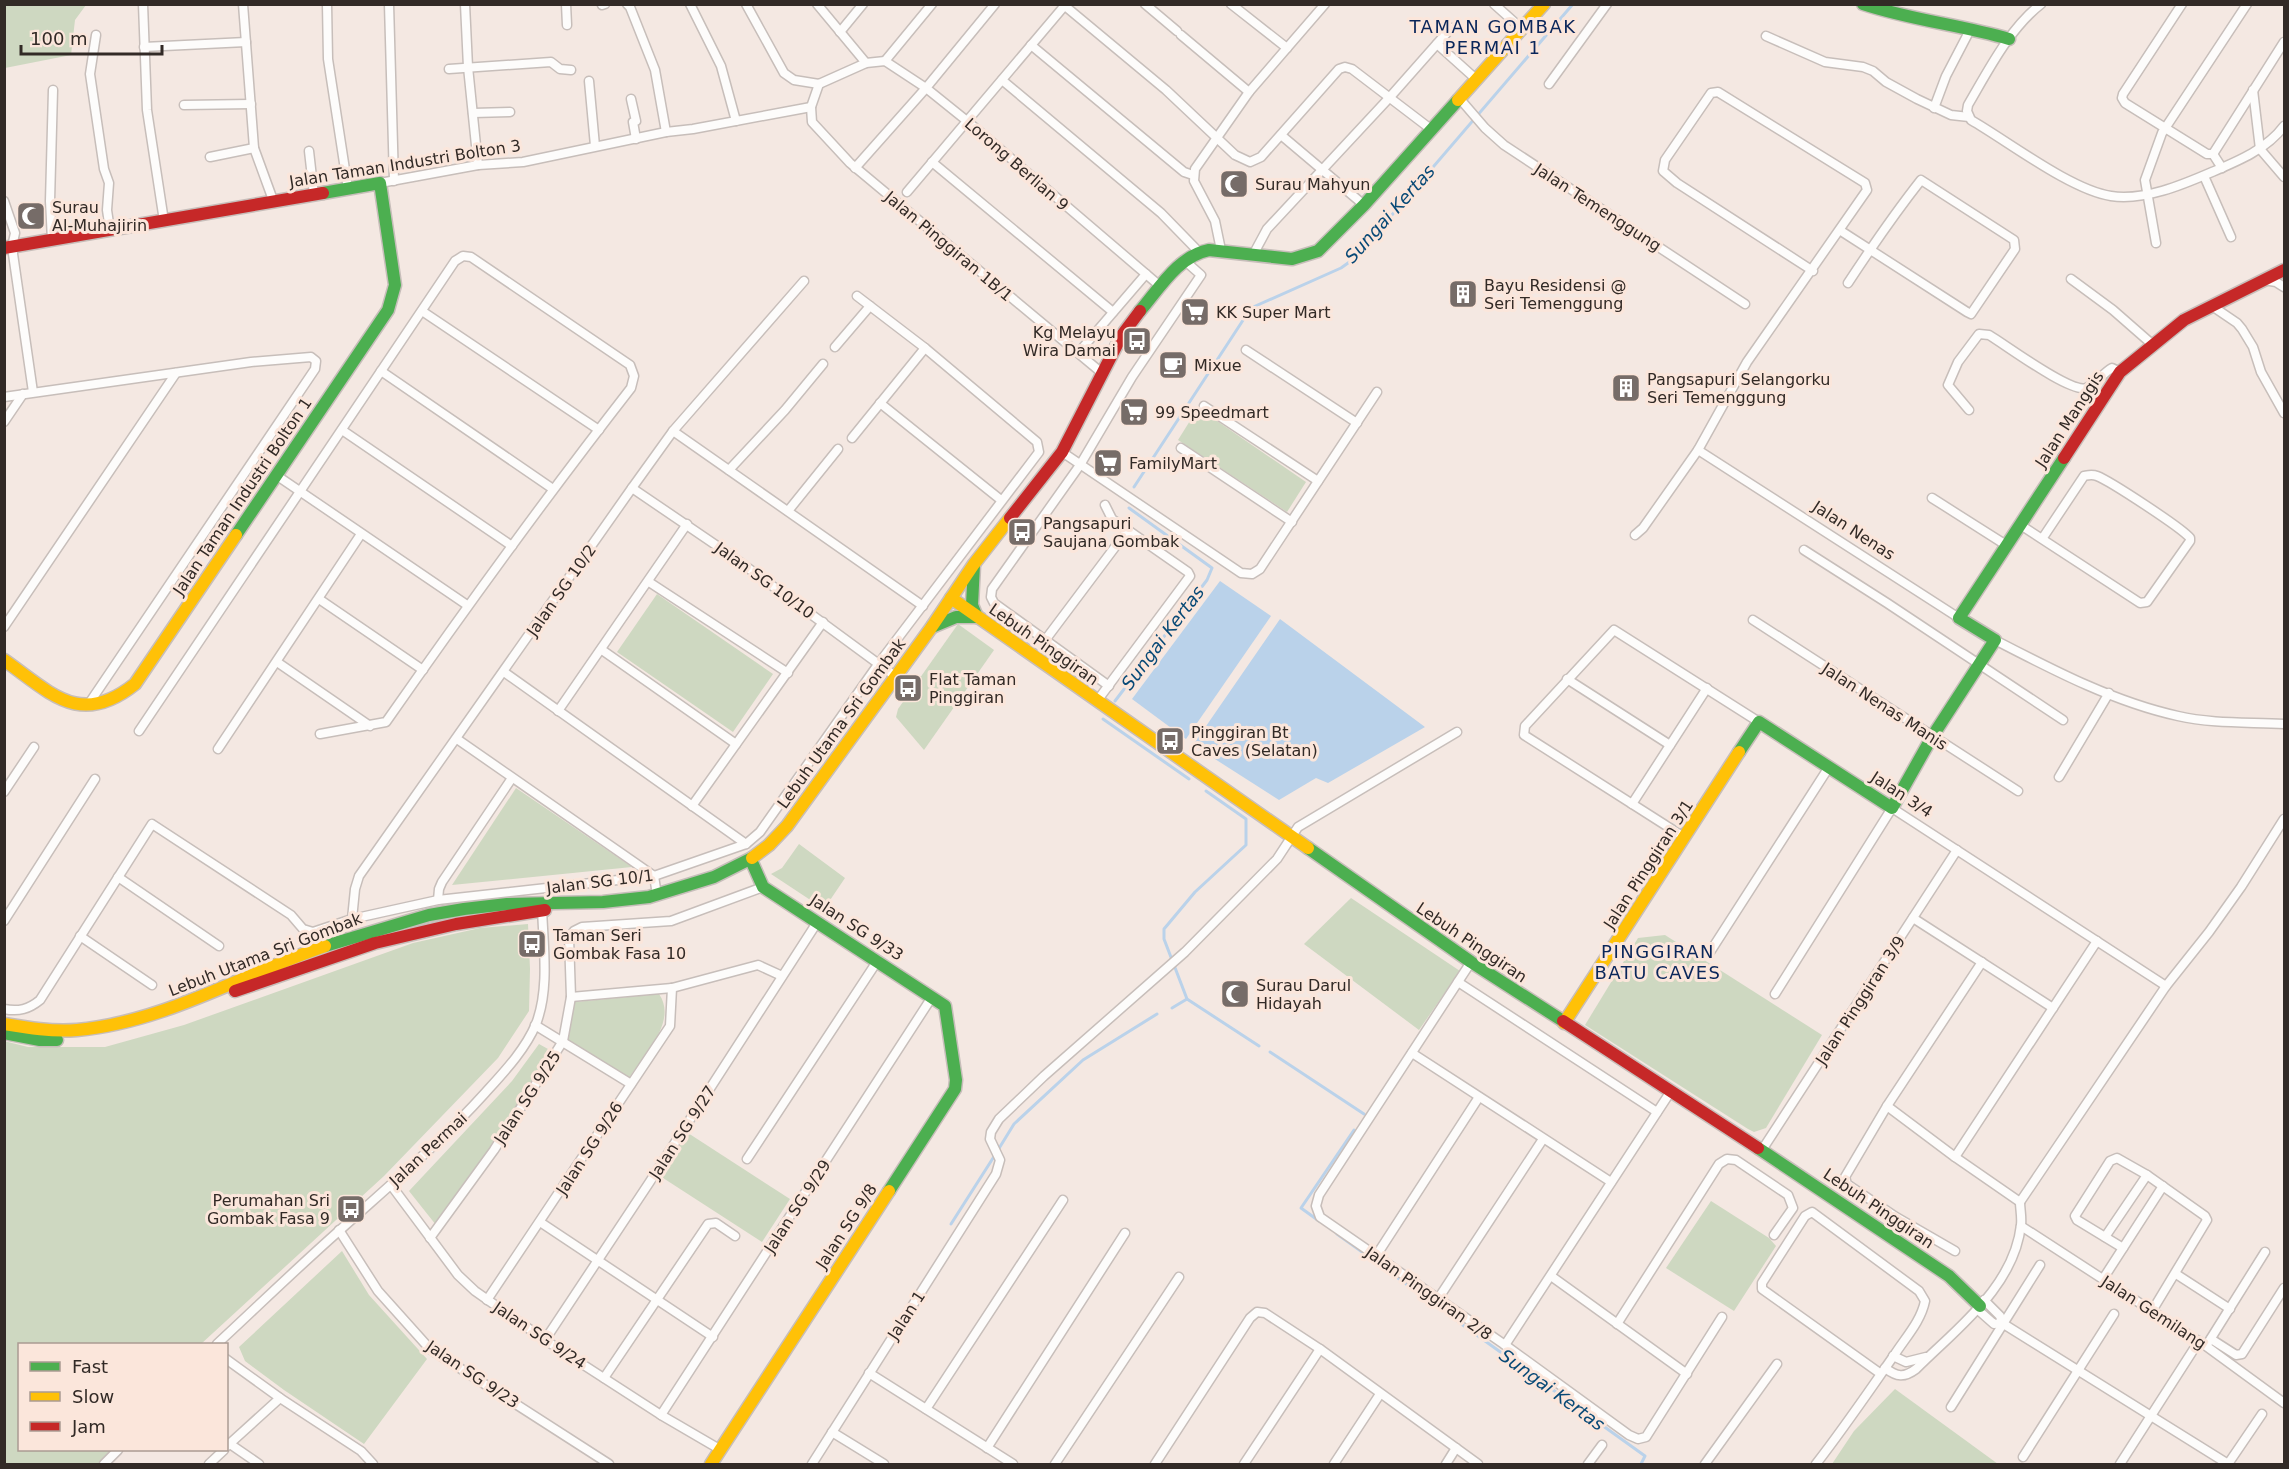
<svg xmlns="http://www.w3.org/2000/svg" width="2289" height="1469" viewBox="0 0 2289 1469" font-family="'DejaVu Sans',sans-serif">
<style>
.green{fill:#ced8c1}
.water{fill:#bad2ea}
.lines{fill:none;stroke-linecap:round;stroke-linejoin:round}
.stream{stroke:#bad2ea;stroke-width:3}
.street-casing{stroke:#c7beba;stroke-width:11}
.fast-casing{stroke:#c7beba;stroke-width:15}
.slow-casing{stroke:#c7beba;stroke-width:15}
.jam-casing{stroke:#c7beba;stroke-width:15}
.street{stroke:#fdfcfb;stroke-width:8}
.fast{stroke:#4caf50;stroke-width:12}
.slow{stroke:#ffc107;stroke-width:12}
.jam{stroke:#c62828;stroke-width:12}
.labels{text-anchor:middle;stroke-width:6;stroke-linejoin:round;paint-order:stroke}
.street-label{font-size:16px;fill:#322a26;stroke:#fbe6db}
.poi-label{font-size:16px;fill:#322a26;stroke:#fbe6db;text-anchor:start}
.neighbourhood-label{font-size:18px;letter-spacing:1.5px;fill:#0a265a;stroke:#fbe6db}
.water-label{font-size:18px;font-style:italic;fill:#084976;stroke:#fbe6db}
</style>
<rect width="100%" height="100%" fill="#f4e8e2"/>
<g class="green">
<path d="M5,4L86,5L75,20L71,55L5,68Z"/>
<path d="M1198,408L1306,482L1287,512L1178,440Z"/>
<path d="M657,594L773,674L733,732L617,652Z"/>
<path d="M958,624L994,650L924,750L896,717L898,709Z"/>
<path d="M516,788L632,867L452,885Z"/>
<path d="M799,844L845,878L824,909L771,874L782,868Z"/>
<path d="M1351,898L1460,971L1419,1030L1304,944Z"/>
<path d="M528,924L530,969L529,1011L498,1058L384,1176L201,1344H20V1450H116L103,1464H5L4,1041L28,1047H105L184,1025L413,943L480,928Z"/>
<path d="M1665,935L1822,1035L1766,1128L1754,1132L1748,1129L1585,1025L1638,938Z"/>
<path d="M659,994C678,1021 644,1055 629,1078L566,1039L575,1002Z"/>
<path d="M539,1044L548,1049L541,1070L474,1174L436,1225L409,1191L512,1081Z"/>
<path d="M688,1133L790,1199L762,1242L660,1176Z"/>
<path d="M1711,1201L1769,1238L1776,1246L1734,1311L1666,1268Z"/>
<path d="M342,1251L369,1295L427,1359L364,1444L284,1390L245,1361L239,1347Z"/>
<path d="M1895,1389L1998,1464H1832L1854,1431Z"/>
</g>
<g class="water">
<path d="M1220,581L1271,616L1186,739L1132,699Z"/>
<path d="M1280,619L1425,727L1328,783L1316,778L1279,800L1193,745Z"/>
</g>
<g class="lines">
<g class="stream">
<path d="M1134,487L1251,308L1341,268L1355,258L1573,4"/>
<path d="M1115,701L1207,580L1212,568L1129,508"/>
<path d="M1103,719L1189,779"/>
<path d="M1206,791L1246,819V845L1195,892L1164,929V939L1187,999L1259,1046"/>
<path d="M1172,1008L1187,999"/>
<path d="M1270,1052L1364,1114"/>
<path d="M998,1150L1014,1124L1083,1060L1157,1014"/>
<path d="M1319,1221L1301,1208L1354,1130"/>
<path d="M951,1224L995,1155"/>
<path d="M1337,1234L1372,1259"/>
<path d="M1384,1268L1438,1307"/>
<path d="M1453,1318L1645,1456L1641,1464"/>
</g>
<g class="street-casing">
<g id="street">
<path d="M143,4L147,110L164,221"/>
<path d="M243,4L254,148L273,200"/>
<path d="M327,4L328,59L348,189"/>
<path d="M389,4L394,181"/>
<path d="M465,4L468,67L478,165"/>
<path d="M566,4L567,25"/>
<path d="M627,4L630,7L655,70L666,132"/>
<path d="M690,4L721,66L736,121"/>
<path d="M746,4L784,73L794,80L819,84L866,63L885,61L926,88L967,121L1160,286"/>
<path d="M817,4L866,63"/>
<path d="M1145,4L1177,31"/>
<path d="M1231,4L1287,48"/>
<path d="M1494,4L1522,29"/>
<path d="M2041,4C2009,29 1988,71 1968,105L1967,111L1971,120C2009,142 2071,190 2111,196C2144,201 2182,185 2212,172C2238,161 2267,149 2284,126"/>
<path d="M2182,4L2123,94L2122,98L2125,103L2207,154H2213"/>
<path d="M602,5L605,4"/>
<path d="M1065,6L1166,90L1235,155L1250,162L1261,157L1339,69L1345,67L1352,69L1432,130"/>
<path d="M840,32L863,4"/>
<path d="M96,35L90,74L104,169L109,183L107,210L110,230"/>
<path d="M1181,35L1249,92"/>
<path d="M1766,36L1825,62L1863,67L1873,71L1886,82L1917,99L1951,115L1969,117"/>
<path d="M1437,44L1477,80"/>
<path d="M1031,45L1184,172L1193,175"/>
<path d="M144,47L246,42"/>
<path d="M885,61L932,4"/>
<path d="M449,69L551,62L560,69L571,70"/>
<path d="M1002,80L1161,213L1199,252"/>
<path d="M589,81L595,146"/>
<path d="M819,84L811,107L812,122L850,163L1102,373"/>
<path d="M1549,84L1607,4"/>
<path d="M2253,90L2260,149"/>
<path d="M631,99L636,121L633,122L636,139"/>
<path d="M1460,99L1485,128L1504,145L1745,304"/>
<path d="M184,105L251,104"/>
<path d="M1934,108L1946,76L1971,28"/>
<path d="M473,113L510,112"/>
<path d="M1281,135L1364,205"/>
<path d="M2260,149L2284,177"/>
<path d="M309,151L314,195"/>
<path d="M210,157L254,148"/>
<path d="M932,162L1113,312"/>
<path d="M855,168L926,88L995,4"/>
<path d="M2222,168L2213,154L2284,42"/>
<path d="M2204,176L2231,237"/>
<path d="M380,183L478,165L523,162L666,132L693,129L811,107"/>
<path d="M907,192L1066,4"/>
<path d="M4,201L15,233L12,247L33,392"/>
<path d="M1841,231L1967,312L1971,314L2015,249L2014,240L1921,180C1895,213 1871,248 1848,283"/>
<path d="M52,240L50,201L53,90"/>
<path d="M2156,243L2145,180L2162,133L2247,4"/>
<path d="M1221,250L1215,221L1194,181L1195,169L1249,92L1325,4"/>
<path d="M1253,255L1267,229L1390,97L1451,28"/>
<path d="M2071,279L2113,310L2153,345"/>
<path d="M2264,280L2276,282L2284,287"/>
<path d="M2212,306L2237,323L2242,329L2253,347L2261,372L2284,413"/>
<path d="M422,311L599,430"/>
<path d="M835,347L870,306"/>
<path d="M1246,350L1357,423"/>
<path d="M1079,352L1146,274"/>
<path d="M381,371L553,489"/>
<path d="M4,397L251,362L311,357L316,361L315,369L88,705"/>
<path d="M880,403L1001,500"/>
<path d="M1204,406L1318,481"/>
<path d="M1969,410L1948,385L1958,362L1979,334L1989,335C2006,345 2070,393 2086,388C2096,384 2103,373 2112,368L2120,372"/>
<path d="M4,422L23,394"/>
<path d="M342,430L512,546"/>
<path d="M673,431L923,606"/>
<path d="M852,438L925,348"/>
<path d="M1181,448L1292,522"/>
<path d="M1698,450L1959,618"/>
<path d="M1062,452L1241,573L1252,574L1260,569L1377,392"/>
<path d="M729,470L785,410L823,364"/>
<path d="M276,475L467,605"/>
<path d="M632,488L729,554L895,676"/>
<path d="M1932,498L2006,545"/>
<path d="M788,511L838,449"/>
<path d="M2019,524L2140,603L2147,602L2190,541V538C2182,528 2110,481 2097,476C2092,474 2089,475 2084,476L2042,539"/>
<path d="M1635,535L1643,528L1698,450L1747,362L1867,190L1865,183L1718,92L1711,93L1665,160L1663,171L1677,183L1813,271"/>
<path d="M1804,550L1887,603L2063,720"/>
<path d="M649,582L788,673"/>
<path d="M319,599L423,670"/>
<path d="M1753,620L2018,791"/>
<path d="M4,627L176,373"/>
<path d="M1046,639L1127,531"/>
<path d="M1995,640C2053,670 2114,702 2178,716C2212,724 2250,722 2284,724"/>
<path d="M602,650L736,744"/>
<path d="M277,662L370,726"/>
<path d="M504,672L746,844"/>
<path d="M1567,679L1670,745"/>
<path d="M1109,686L994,603L991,597L992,589L1080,465L1132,377L1201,275L1184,260"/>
<path d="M1097,701L1190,576L1188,572L1112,519L1105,505"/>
<path d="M558,711L687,524"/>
<path d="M139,731L455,261L463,256L471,257L630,365L634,376L631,388C546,497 465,609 386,722L320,734"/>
<path d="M457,739L654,876L657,895"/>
<path d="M218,749L361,534"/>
<path d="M2059,777L2109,693"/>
<path d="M4,792L34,747"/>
<path d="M1632,804L1707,688"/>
<path d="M692,806L823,622"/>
<path d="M1684,837L1524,735L1525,726L1614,630L1759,722"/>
<path d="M118,877L219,946"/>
<path d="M438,900L439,889L442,882L512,778"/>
<path d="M1913,918L2053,1008"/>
<path d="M352,919L355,889L359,876L632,488L673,431L804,281"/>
<path d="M4,921L95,779"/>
<path d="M80,936L152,985"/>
<path d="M1710,952L1829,767"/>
<path d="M1471,962L1319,1195L1316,1206L1320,1217L1505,1345L1629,1435L1638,1439L1646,1437L1722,1317"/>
<path d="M1458,982L1657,1112"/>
<path d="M1775,994L1892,808L2166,986"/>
<path d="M571,997L672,988L758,965L782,976"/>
<path d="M4,1009C19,1012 29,1009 40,1000L152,824L291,915L303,929L313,932L352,919L438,900L654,876L746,844L760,832L879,663L1039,452L1037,442L925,348L857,296"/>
<path d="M535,1025L631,1084"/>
<path d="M1412,1053L1611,1182"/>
<path d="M1887,1106L1955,1157L2020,1202"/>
<path d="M1762,1150L1957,850"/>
<path d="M1955,1157L2097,941"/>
<path d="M747,1159L878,960"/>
<path d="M391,1185L458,1275L475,1291L545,1340L661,1415L721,1450"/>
<path d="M2020,1202L2166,986L2209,932L2241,887L2284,819"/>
<path d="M540,1222L713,1337"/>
<path d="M2021,1226L2206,1346L2284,1403"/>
<path d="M339,1230L378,1291L430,1349L609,1464"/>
<path d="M2105,1237L2147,1175"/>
<path d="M430,1238L494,1150L563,1041L571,997L569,938L574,931L582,927L671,921L763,887"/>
<path d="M2123,1248L2077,1220L2075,1216L2110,1161L2117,1158L2147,1175L2205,1216L2207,1220L2152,1311"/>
<path d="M1955,1251L1896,1217L1847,1184L1845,1177L1887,1106L1982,962"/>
<path d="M1376,1256L1479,1097"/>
<path d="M2176,1274L2230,1309"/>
<path d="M1551,1276L1687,1374"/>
<path d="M2103,1279L2163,1186"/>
<path d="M1438,1299L1543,1139"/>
<path d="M487,1300L670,1026L672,988"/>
<path d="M1984,1300L2000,1316L2002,1323L2228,1464"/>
<path d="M1977,1309L1994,1324L2002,1323"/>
<path d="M1617,1324L1719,1164L1727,1159L1736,1160L1788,1195L1793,1208L1774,1235"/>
<path d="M2211,1339L2236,1355L2242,1354L2284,1288"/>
<path d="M545,1340L649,1183L818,921"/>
<path d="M2208,1343L2265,1252"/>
<path d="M217,1344C258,1306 298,1267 340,1230C390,1185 440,1143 485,1093C504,1072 525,1050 536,1024C550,988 543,944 542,907"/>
<path d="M1505,1345L1671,1091"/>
<path d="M1893,1356L1906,1362L1926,1357"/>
<path d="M226,1359L280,1398L361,1451L373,1464"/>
<path d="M1885,1368C1897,1377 1904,1378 1916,1369C1957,1328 2014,1287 2021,1225C2022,1217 2020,1209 2020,1202"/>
<path d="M869,1373L1013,1464"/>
<path d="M604,1378L708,1224L716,1223L735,1236"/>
<path d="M1951,1407L2040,1265"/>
<path d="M926,1409L1063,1200"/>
<path d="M661,1415L932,997"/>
<path d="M832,1432L884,1464"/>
<path d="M230,1444L259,1464"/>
<path d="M226,1447L280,1398"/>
<path d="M987,1448L1125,1233"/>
<path d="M2023,1457L2114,1314"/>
<path d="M104,1464L118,1450"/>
<path d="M209,1464L224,1450"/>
<path d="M812,1464L996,1174L1000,1160L990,1139L991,1132L999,1119L1044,1076L1185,952L1277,859L1298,827L1457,732"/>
<path d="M1055,1464L1179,1277"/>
<path d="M1155,1464L1250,1318L1257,1312L1265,1313L1320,1349L1478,1464"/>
<path d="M1244,1464L1320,1349"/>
<path d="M1334,1464L1380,1394"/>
<path d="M1446,1464L1456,1448"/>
<path d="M1588,1464L1602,1445"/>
<path d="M1705,1464L1777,1364"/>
<path d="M1816,1464C1844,1428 1869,1391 1895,1354C1906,1337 1921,1321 1925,1301L1919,1291L1812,1212L1805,1216L1762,1283V1289L1881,1374"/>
<path d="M2120,1464L2199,1341"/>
<path d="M2228,1464L2262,1414"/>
</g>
</g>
<g class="fast-casing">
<g id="fast">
<path d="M1863,4C1911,20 1961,25 2009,39"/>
<path d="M1140,311C1159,289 1178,256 1209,250L1292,259L1318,251L1364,205L1458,100"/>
<path d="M236,535L388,310L395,285L380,183L323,193"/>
<path d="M974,565L972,605L977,617"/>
<path d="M932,627L956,617H975"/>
<path d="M1739,752L1759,722L1892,808L1932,737L1995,640L1959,618L2064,458"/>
<path d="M1308,848L1471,962L1563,1021"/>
<path d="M751,860L763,887L945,1006L956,1080L955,1089L889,1191"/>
<path d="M325,946L429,915L464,909L507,904L603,902L649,897L714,877L752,858"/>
<path d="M4,1033L40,1040H57"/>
<path d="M1758,1148L1949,1276L1980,1306"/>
</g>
</g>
<g class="slow-casing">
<g id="slow">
<path d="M1458,100L1544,4"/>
<path d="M951,598L1308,848"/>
<path d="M4,660C51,693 80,728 135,684L236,535"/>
<path d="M752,858L769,845L787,826L931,628L974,564L1010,518"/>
<path d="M1564,1023L1739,752"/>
<path d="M4,1024C28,1028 52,1032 77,1030C165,1022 243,974 325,946"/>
<path d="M711,1464L889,1191"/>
</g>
</g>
<g class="jam-casing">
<g id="jam">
<path d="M4,248L323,193"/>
<path d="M2064,458L2120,372L2184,320L2284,270"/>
<path d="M1010,518L1062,452L1122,335L1140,311"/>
<path d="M235,991L375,943L456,924L545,910"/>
<path d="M1563,1021L1758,1148"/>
</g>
</g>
<use href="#street" class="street"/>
<use href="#fast" class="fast"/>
<use href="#slow" class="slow"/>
<use href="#jam" class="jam"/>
</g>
<defs>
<g id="mosque-square" transform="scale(1.5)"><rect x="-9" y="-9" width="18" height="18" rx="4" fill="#766c68" stroke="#fbe6db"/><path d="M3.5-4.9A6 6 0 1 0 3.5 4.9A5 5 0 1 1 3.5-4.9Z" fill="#fff"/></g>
<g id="building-square" transform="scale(1.5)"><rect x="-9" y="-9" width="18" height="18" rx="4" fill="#766c68" stroke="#fbe6db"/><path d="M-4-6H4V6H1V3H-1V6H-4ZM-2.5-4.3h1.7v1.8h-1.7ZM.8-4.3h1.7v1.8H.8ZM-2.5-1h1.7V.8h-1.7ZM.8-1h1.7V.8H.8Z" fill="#fff"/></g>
<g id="supermarket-square" transform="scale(1.5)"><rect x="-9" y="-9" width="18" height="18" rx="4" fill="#766c68" stroke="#fbe6db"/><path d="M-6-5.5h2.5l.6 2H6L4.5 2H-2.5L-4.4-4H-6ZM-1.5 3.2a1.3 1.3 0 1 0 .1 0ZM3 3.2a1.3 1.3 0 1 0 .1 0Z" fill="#fff"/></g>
<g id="bus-square" transform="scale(1.5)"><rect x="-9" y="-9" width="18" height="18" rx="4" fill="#766c68" stroke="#fbe6db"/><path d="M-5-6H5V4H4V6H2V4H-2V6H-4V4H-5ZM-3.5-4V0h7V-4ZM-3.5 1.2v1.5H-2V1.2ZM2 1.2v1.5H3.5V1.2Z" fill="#fff"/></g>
<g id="cafe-square" transform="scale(1.5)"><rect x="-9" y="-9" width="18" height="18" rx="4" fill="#766c68" stroke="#fbe6db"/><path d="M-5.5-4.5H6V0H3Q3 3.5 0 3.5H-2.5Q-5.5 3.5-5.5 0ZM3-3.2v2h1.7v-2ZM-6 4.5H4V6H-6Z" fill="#fff"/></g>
</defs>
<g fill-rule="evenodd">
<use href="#mosque-square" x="1234" y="184"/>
<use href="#mosque-square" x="31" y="216"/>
<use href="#building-square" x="1463" y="294"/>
<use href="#supermarket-square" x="1195" y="312"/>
<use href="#bus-square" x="1137" y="341"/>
<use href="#cafe-square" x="1173" y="365"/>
<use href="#building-square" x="1626" y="388"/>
<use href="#supermarket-square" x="1134" y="412"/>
<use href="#supermarket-square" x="1108" y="463"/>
<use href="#bus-square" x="1022" y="532"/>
<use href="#bus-square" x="908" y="688"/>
<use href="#bus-square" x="1170" y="741"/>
<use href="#bus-square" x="532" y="944"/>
<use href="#mosque-square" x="1235" y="994"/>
<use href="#bus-square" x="351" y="1209"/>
</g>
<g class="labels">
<g class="street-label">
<text transform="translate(405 163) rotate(-9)" y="6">Jalan Taman Industri Bolton 3</text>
<text transform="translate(1017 164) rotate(41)" y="6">Lorong Berlian 9</text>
<text transform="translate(1598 207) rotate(33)" y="6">Jalan Temenggung</text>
<text transform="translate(949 246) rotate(40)" y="6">Jalan Pinggiran 1B/1</text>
<text transform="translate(2069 419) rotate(-57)" y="6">Jalan Manggis</text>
<text transform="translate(242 496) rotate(-56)" y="6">Jalan Taman Industri Bolton 1</text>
<text transform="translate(1854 530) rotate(33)" y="6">Jalan Nenas</text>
<text transform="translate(765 580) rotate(36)" y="6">Jalan SG 10/10</text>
<text transform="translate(561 590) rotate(-55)" y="6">Jalan SG 10/2</text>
<text transform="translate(1044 644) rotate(35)" y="6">Lebuh Pinggiran</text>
<text transform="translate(1885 706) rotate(33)" y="6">Jalan Nenas Manis</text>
<text transform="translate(841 723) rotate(-54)" y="6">Lebuh Utama Sri Gombak</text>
<text transform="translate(1902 794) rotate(33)" y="6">Jalan 3/4</text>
<text transform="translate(1648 864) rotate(-57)" y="6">Jalan Pinggiran 3/1</text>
<text transform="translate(600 881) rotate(-7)" y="6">Jalan SG 10/1</text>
<text transform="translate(857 927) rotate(33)" y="6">Jalan SG 9/33</text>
<text transform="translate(1472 942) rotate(34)" y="6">Lebuh Pinggiran</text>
<text transform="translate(265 954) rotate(-21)" y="6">Lebuh Utama Sri Gombak</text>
<text transform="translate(1860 1000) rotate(-57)" y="6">Jalan Pinggiran 3/9</text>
<text transform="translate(527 1097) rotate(-57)" y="6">Jalan SG 9/25</text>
<text transform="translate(682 1132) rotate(-57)" y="6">Jalan SG 9/27</text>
<text transform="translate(589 1148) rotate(-57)" y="6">Jalan SG 9/26</text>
<text transform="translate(428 1149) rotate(-43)" y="6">Jalan Permai</text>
<text transform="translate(797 1206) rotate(-57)" y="6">Jalan SG 9/29</text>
<text transform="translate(1879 1208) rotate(34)" y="6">Lebuh Pinggiran</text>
<text transform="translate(846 1226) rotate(-57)" y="6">Jalan SG 9/8</text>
<text transform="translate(1429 1293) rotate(35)" y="6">Jalan Pinggiran 2/8</text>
<text transform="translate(2154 1312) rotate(33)" y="6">Jalan Gemilang</text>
<text transform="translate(906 1315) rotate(-57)" y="6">Jalan 1</text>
<text transform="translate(540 1335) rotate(34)" y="6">Jalan SG 9/24</text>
<text transform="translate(473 1374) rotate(34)" y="6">Jalan SG 9/23</text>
</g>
<g class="poi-label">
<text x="1255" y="190">Surau Mahyun</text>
<text x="52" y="213">Surau<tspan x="52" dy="18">Al-Muhajirin</tspan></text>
<text x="1484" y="291">Bayu Residensi @<tspan x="1484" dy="18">Seri Temenggung</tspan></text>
<text x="1216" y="318">KK Super Mart</text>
<text x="1116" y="338" text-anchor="end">Kg Melayu<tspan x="1116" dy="18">Wira Damai</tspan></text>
<text x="1194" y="371">Mixue</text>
<text x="1647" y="385">Pangsapuri Selangorku<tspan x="1647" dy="18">Seri Temenggung</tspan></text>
<text x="1155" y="418">99 Speedmart</text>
<text x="1129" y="469">FamilyMart</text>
<text x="1043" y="529">Pangsapuri<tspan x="1043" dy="18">Saujana Gombak</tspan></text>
<text x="929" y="685">Flat Taman<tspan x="929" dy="18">Pinggiran</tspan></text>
<text x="1191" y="738">Pinggiran Bt<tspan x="1191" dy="18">Caves (Selatan)</tspan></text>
<text x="553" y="941">Taman Seri<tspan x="553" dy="18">Gombak Fasa 10</tspan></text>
<text x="1256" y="991">Surau Darul<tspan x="1256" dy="18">Hidayah</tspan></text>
<text x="330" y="1206" text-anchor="end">Perumahan Sri<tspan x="330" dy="18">Gombak Fasa 9</tspan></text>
</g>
<g class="neighbourhood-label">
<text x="1493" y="33">TAMAN GOMBAK<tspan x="1493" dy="21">PERMAI 1</tspan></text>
<text x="1658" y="958">PINGGIRAN<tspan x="1658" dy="21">BATU CAVES</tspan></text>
</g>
<g class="water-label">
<text transform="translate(1390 214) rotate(-48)" y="6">Sungai Kertas</text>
<text transform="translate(1163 638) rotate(-53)" y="6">Sungai Kertas</text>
<text transform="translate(1552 1390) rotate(36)" y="6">Sungai Kertas</text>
</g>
</g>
<rect width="2289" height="1469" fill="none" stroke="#322a26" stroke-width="12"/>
<rect x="18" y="1343" width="210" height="108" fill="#fbe6db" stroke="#ab9b93" stroke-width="1.5"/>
<rect x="30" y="1362" width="30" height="9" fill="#4caf50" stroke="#ab9b93" stroke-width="1.5"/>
<text x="72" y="1373" font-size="18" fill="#322a26">Fast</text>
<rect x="30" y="1392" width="30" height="9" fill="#ffc107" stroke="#ab9b93" stroke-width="1.5"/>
<text x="72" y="1403" font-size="18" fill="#322a26">Slow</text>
<rect x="30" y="1422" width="30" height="9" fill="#c62828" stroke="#ab9b93" stroke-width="1.5"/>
<text x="72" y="1433" font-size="18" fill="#322a26">Jam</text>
<path d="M21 45v9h141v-9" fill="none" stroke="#322a26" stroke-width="3"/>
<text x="30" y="45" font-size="18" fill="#322a26" stroke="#fbe6db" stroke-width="4.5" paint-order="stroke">100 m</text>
</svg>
